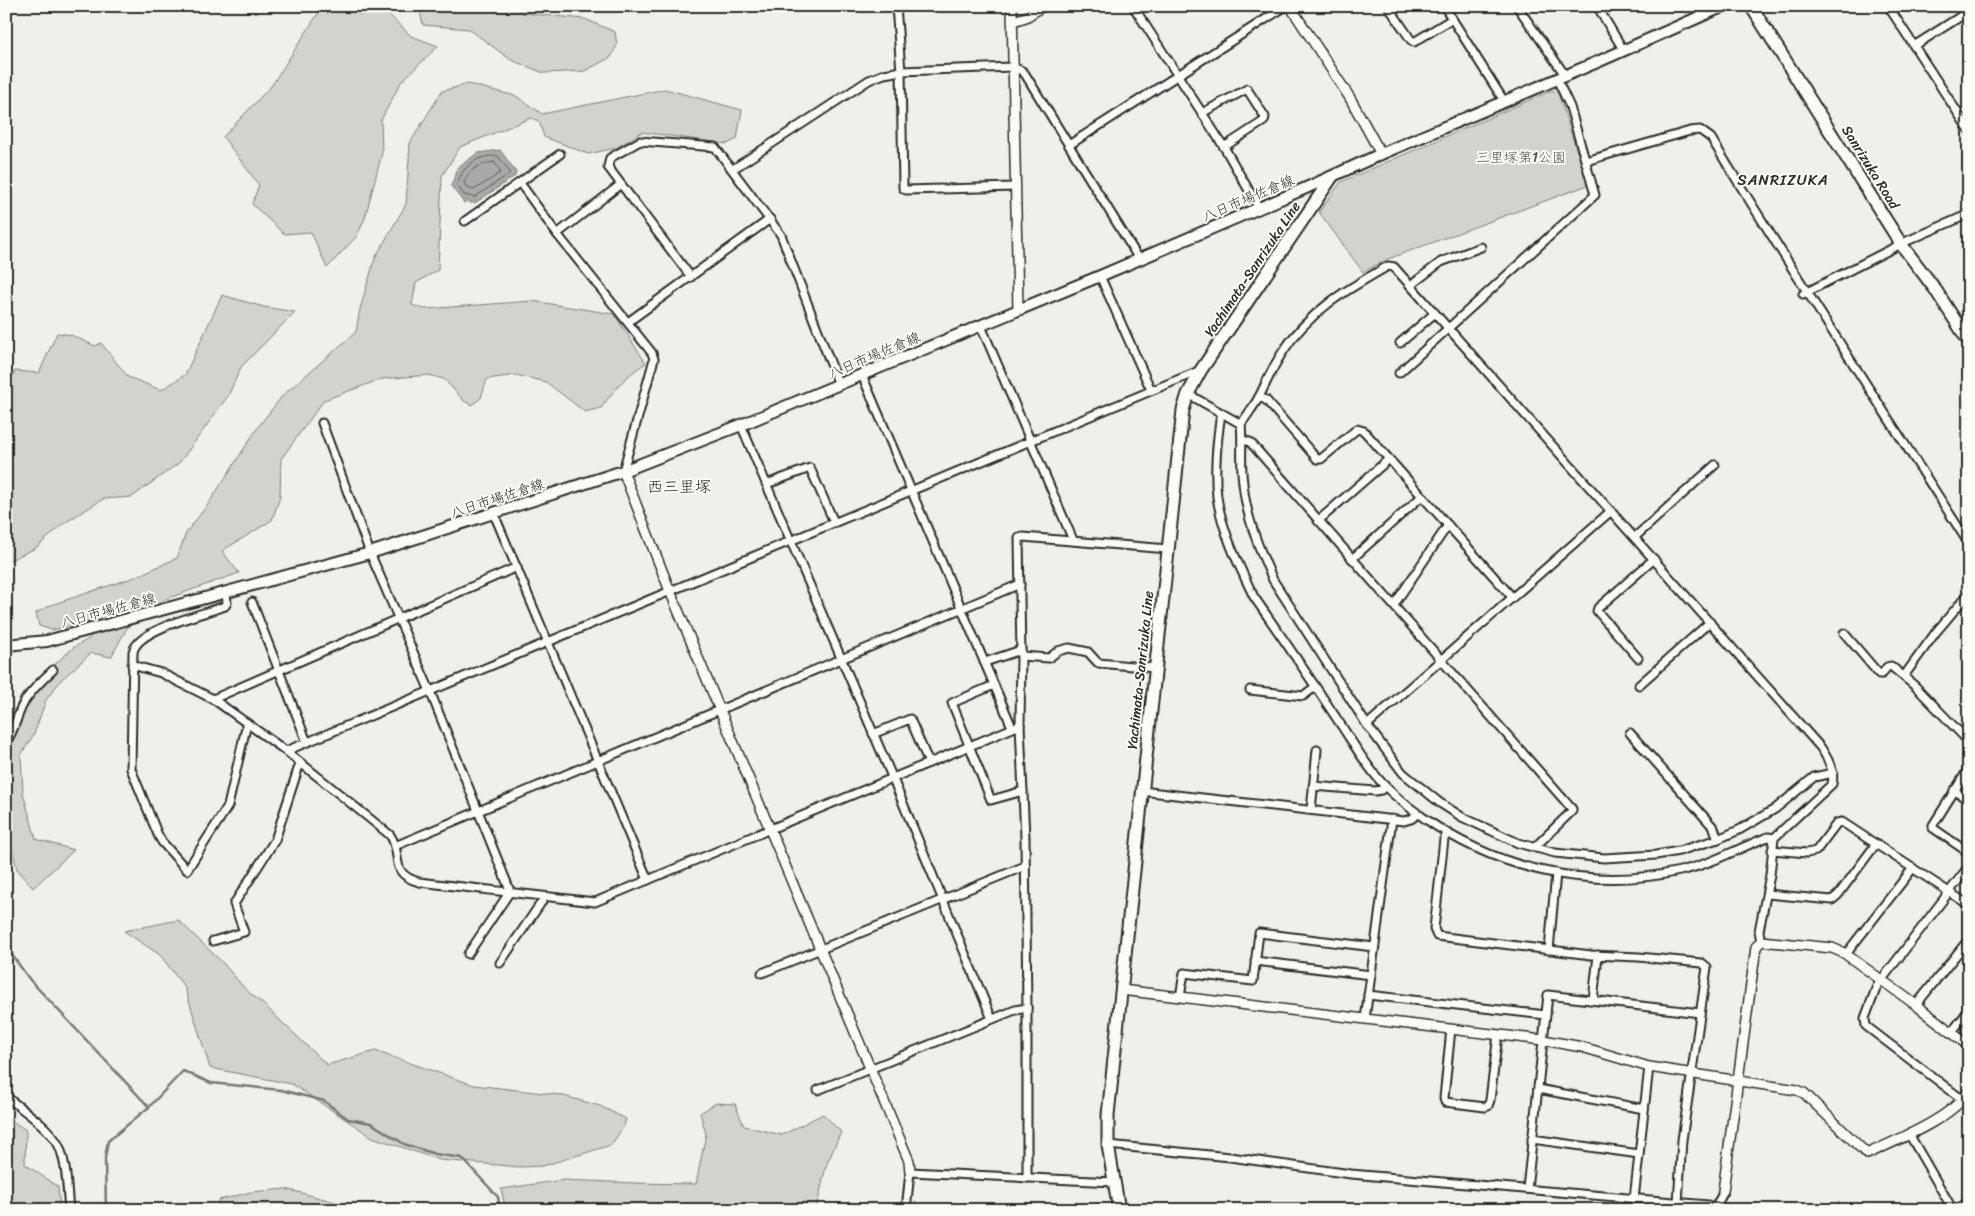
<svg xmlns="http://www.w3.org/2000/svg" width="1975" height="1216" viewBox="0 0 1975 1216" font-family="Sriracha,'Klee One',sans-serif">
<style>
.green{fill:#d3d2cf;stroke:#7f7e7d}
.water{fill:#aaa9a7;stroke:#777775}
.lines{fill:none;stroke-linecap:round;stroke-linejoin:round}
.shore{stroke:#5e5d5d;stroke-width:1}
.stream{stroke:#777775;stroke-width:2.5}
.minor-casing{stroke:#2b2b2b;stroke-width:11}
.tertiary-casing{stroke:#2b2b2b;stroke-width:12}
.secondary-casing{stroke:#2b2b2b;stroke-width:14}
.primary-casing{stroke:#2b2b2b;stroke-width:15}
.minor{stroke:#fdfcf7;stroke-width:7}
.tertiary{stroke:#fdfcf7;stroke-width:9}
.secondary{stroke:#fdfcf7;stroke-width:10}
.primary{stroke:#fdfcf7;stroke-width:11}
.labels{text-anchor:middle;stroke-width:4;stroke-linejoin:round;paint-order:stroke}
.park-label{font-size:14px;fill:#555554;stroke:#fdfcf7}
.street-label{font-size:14px;fill:#2b2b2b;stroke:#fdfcf7}
.neighbourhood-label{font-size:15px;letter-spacing:1px;fill:#2b2b2b;stroke:#fdfcf7}
.quarter-label{font-size:16px;fill:#2b2b2b;stroke:#fdfcf7}
</style>
<rect width="100%" height="100%" fill="#f0efeb"/>
<filter id="ink" filterUnits="userSpaceOnUse"><feTurbulence type="fractalNoise" baseFrequency=".02" numOctaves="2"/><feDisplacementMap in="SourceGraphic" scale="10" xChannelSelector="R" yChannelSelector="G"/><feConvolveMatrix kernelMatrix="1 2 1 2 8 2 1 2 1" color-interpolation-filters="sRGB"/></filter>
<g filter="url(#ink)">
<g class="green">
<path d="M323,6H380L411,36L438,46L401,82L381,120L382,153L365,218L357,236L327,268L311,232L284,234L252,204L259,185L223,137L272,85Z"/>
<path d="M419,6H518L522,13L585,19L615,32L617,45L611,57L585,71L544,73L511,60L469,29L423,25Z"/>
<path d="M468,84L516,96L542,114L665,89L742,110L737,139L727,144L642,132L616,148L588,154L544,137L539,121L531,118L460,147L442,176L438,270L416,283L412,305L424,309L532,301L614,314L646,363C624,377 617,387 601,408L585,412L546,382L516,375L487,379L481,398L472,405L464,401L444,379L429,375L382,379L324,400L281,459L280,497L272,520L222,551L239,573L166,599L127,628L111,657L91,653L61,680L46,700L34,734L21,755L23,793L36,839L74,850L33,888L17,869L6,824V725L23,693L73,648L90,638L89,622L52,630L39,626L36,613L51,605L135,577L177,558L186,533L209,503L258,427L283,395L356,332L360,309L375,258L406,204L410,143L442,91Z"/>
<path d="M1553,90L1558,93L1588,185L1388,259L1363,272L1319,212L1341,182Z"/>
<path d="M222,295L264,307L295,312L241,367L228,396L180,462L132,497L103,499L63,524L36,548L6,562V393L15,371L39,373L57,333L71,335L95,346L101,343L128,377L161,390L185,375Z"/>
<path d="M178,920L223,963L246,990L262,1003L327,1065L375,1051L474,1085L560,1095L600,1106L626,1119L624,1126L611,1145L543,1166L520,1167L439,1160L372,1137L292,1084L210,1068L185,988L160,955L124,931Z"/>
<path d="M716,1103L735,1104L744,1126L782,1135L823,1114L841,1132L826,1166L816,1210H506L501,1189L563,1180L635,1183L696,1184L706,1134L700,1113Z"/>
<path d="M6,1117L26,1130L25,1164L58,1187L60,1210H6Z"/>
<path d="M286,1189L366,1210H217L219,1200L251,1192Z"/>
</g>
<path class="water" d="M500,150L516,172L515,176L475,203H470L468,200L464,203L451,186L458,167L478,153Z"/>
<g class="lines">
<g class="shore">
<path d="M498,156L509,171V174L475,197L464,195L457,185C463,165 477,155 498,156Z"/>
<path d="M494,162L500,170V173L474,190L467,188L464,183C468,169 480,164 494,162Z"/>
</g>
<g class="stream">
<path d="M6,941L12,955L30,980L149,1107"/>
<path d="M106,1210L105,1158L108,1141L149,1107L183,1071L211,1083L281,1090L324,1101L348,1119L371,1123L404,1144L435,1154L462,1158L498,1197L500,1210"/>
</g>
<g class="minor-casing">
<g id="minor">
<path d="M896,6L901,71L903,188L906,190L1015,187"/>
<path d="M1133,6L1224,147L1259,208"/>
<path d="M1388,6L1411,40L1414,42L1452,19"/>
<path d="M1444,6L1504,101"/>
<path d="M1517,6L1565,75"/>
<path d="M1597,6L1624,51"/>
<path d="M1888,6L1969,130"/>
<path d="M1914,46L1969,11"/>
<path d="M1202,113L1247,89L1265,117L1264,121L1224,147"/>
<path d="M1069,145L1286,6"/>
<path d="M1586,161L1690,131L1700,130L1711,138C1794,275 1883,409 1969,544"/>
<path d="M733,169L869,80L884,74L901,71L1013,67L1022,71L1025,74L1139,259"/>
<path d="M520,183L557,234L652,353L654,359L623,471"/>
<path d="M465,221L560,154"/>
<path d="M557,234L620,185"/>
<path d="M1100,276L1151,390"/>
<path d="M691,277L608,167L610,158L640,141L715,147L781,235L839,385"/>
<path d="M1411,285L1441,262L1481,247"/>
<path d="M1803,294L1907,241L1969,214"/>
<path d="M628,322L770,219"/>
<path d="M981,326L1073,540"/>
<path d="M1400,343L1435,313"/>
<path d="M1399,373L1595,195L1570,107L1557,79"/>
<path d="M862,375L1012,727"/>
<path d="M1188,394L1241,424C1243,443 1240,463 1243,483C1246,517 1259,549 1273,580L1367,725L1403,773L1440,803L1462,817L1518,843L1555,853L1604,858L1656,855L1679,851L1718,839L1739,830L1775,809L1814,777L1833,773"/>
<path d="M1259,397L1266,400L1317,459H1321L1357,429L1364,431L1512,597"/>
<path d="M1221,413C1217,441 1214,468 1217,497C1222,531 1239,566 1254,597C1282,637 1310,678 1337,719C1352,741 1365,765 1383,784C1395,797 1410,808 1424,818C1498,870 1591,891 1680,871C1712,864 1738,848 1768,837L1774,838"/>
<path d="M322,423L370,553L430,691L509,888V893L468,954"/>
<path d="M1241,424C1248,414 1255,405 1260,395C1267,381 1273,367 1282,353C1309,311 1346,290 1388,266L1394,267L1821,748C1828,759 1835,771 1832,784L1774,838L1770,875L1759,931L1761,941"/>
<path d="M741,425L893,779L992,1019"/>
<path d="M1243,440L1250,442L1572,809V811L1537,845L1536,848"/>
<path d="M767,484L810,468L834,522"/>
<path d="M494,514L648,880"/>
<path d="M1318,521L1389,459"/>
<path d="M1635,537L1715,465"/>
<path d="M1352,559L1422,496"/>
<path d="M226,593L227,603L225,606C204,614 137,629 133,652L131,769L158,835L162,842L187,870L228,806L247,723"/>
<path d="M252,602L307,742"/>
<path d="M1394,605L1448,525"/>
<path d="M1844,633L1879,674H1882L1887,667L1891,666L1916,687L1969,742"/>
<path d="M1021,656L1049,658L1058,651L1069,648L1088,652L1098,663L1155,668"/>
<path d="M1638,658L1597,611L1598,608L1654,559"/>
<path d="M985,662L1021,650"/>
<path d="M132,665L161,673L213,699L286,751L390,835C404,855 387,873 419,882L595,902L1020,725"/>
<path d="M1904,676L1936,632L1969,593"/>
<path d="M994,685L952,703L991,800L1023,791"/>
<path d="M1639,685L1710,622"/>
<path d="M1250,690L1303,696L1315,687"/>
<path d="M213,699L517,567"/>
<path d="M1367,725L1611,511"/>
<path d="M1630,733L1714,828L1718,839"/>
<path d="M873,734L910,719L929,763"/>
<path d="M6,742C16,729 17,712 26,699C34,688 43,679 53,670"/>
<path d="M286,751L1201,370"/>
<path d="M1969,768L1933,825V828L1969,853"/>
<path d="M1313,786L1375,791L1381,790L1385,786"/>
<path d="M1954,790L1969,801"/>
<path d="M1141,791L1404,821L1411,819L1418,814"/>
<path d="M1311,810L1317,750"/>
<path d="M1447,834L1444,839L1434,929L1437,936L1591,955L1639,957L1702,963L1707,967L1682,1140L1678,1203"/>
<path d="M395,846L1020,584"/>
<path d="M1772,850L1807,853L1816,851L1837,823L1842,822L1969,905"/>
<path d="M1767,894L1832,900L1838,895L1876,844"/>
<path d="M213,941L244,932L234,904L275,840L300,763"/>
<path d="M1549,950L1556,873"/>
<path d="M1846,954L1913,868"/>
<path d="M1255,961L1371,975"/>
<path d="M500,963L545,897"/>
<path d="M762,973L1025,866"/>
<path d="M1368,995L1546,1015"/>
<path d="M1180,997L1184,973L1253,981L1259,933L1374,947"/>
<path d="M1593,1000L1598,955"/>
<path d="M1916,1005L1969,939"/>
<path d="M1365,1019L1392,819"/>
<path d="M1451,1029L1444,1098L1445,1102L1485,1107L1488,1106L1490,1100L1498,1035"/>
<path d="M1951,1033L1969,1010"/>
<path d="M1538,1089L1644,1109"/>
<path d="M818,1090L1015,1010L1027,1008"/>
<path d="M6,1096C23,1111 46,1124 58,1144C67,1161 67,1191 69,1210"/>
<path d="M1963,1100L1866,1026L1865,1018L1877,986L1969,866"/>
<path d="M1909,1134L1953,1210"/>
<path d="M1532,1139L1639,1154"/>
<path d="M1108,1145L1230,1157L1351,1174L1708,1205L1714,1209"/>
<path d="M1027,1178V1008L1025,838L1020,725L1021,656L1019,538L1023,537L1168,549"/>
<path d="M1527,1189L1548,995L1700,1013"/>
<path d="M1634,1199L1649,1067"/>
<path d="M906,1210L910,1172L1114,1182"/>
<path d="M1713,1210L1721,1197L1723,1191"/>
<path d="M1955,1210L1969,1202"/>
</g>
</g>
<g class="tertiary-casing">
<g id="tertiary">
<path d="M1012,6L1018,310"/>
<path d="M1290,6L1350,98L1381,154"/>
<path d="M1013,21L1026,17L1043,6"/>
<path d="M623,471L670,591L909,1161L910,1172"/>
<path d="M1121,990L1543,1040L1582,1047L1649,1067L1797,1090L1804,1093L1867,1154C1897,1140 1951,1119 1969,1091"/>
<path d="M1723,1191L1756,947L1761,941L1832,948L1844,953L1916,1005L1969,1046"/>
</g>
</g>
<g class="secondary-casing">
<path id="secondary" d="M6,645L47,641L370,553L623,471L741,425L1100,276L1306,188L1381,154L1602,60L1724,6"/>
</g>
<g class="primary-casing">
<g id="primary">
<path d="M1751,6L1901,244L1935,289L1969,342"/>
<path d="M1119,1210L1108,1145V1115L1183,410L1188,394L1201,370L1332,177"/>
</g>
</g>
<use href="#minor" class="minor"/>
<use href="#tertiary" class="tertiary"/>
<use href="#secondary" class="secondary"/>
<use href="#primary" class="primary"/>
</g>
</g>
<g class="labels">
<g class="park-label">
<text x="1521" y="162">三里塚第1公園</text>
</g>
<g class="street-label">
<text transform="translate(1871 167) rotate(58)" y="5">Sanrizuka Road</text>
<text transform="translate(1248 198) rotate(-23)" y="5">八日市場佐倉線</text>
<text transform="translate(1252 269) rotate(-56)" y="5">Yachimata-Sanrizuka Line</text>
<text transform="translate(874 355) rotate(-23)" y="5">八日市場佐倉線</text>
<text transform="translate(497 498) rotate(-18)" y="5">八日市場佐倉線</text>
<text transform="translate(108 610) rotate(-15)" y="5">八日市場佐倉線</text>
<text transform="translate(1140 670) rotate(-84)" y="5">Yachimata-Sanrizuka Line</text>
</g>
<g class="neighbourhood-label">
<text x="1783" y="185">SANRIZUKA</text>
</g>
<g class="quarter-label">
<text x="679" y="492">西三里塚</text>
</g>
</g>
<rect width="1975" height="1216" fill="none" stroke="#fdfcf7" stroke-width="25"/>
<rect x="12" y="12" width="1950" height="1191" fill="none" stroke="#2b2b2b" stroke-width="2" filter="url(#ink)"/>
</svg>
